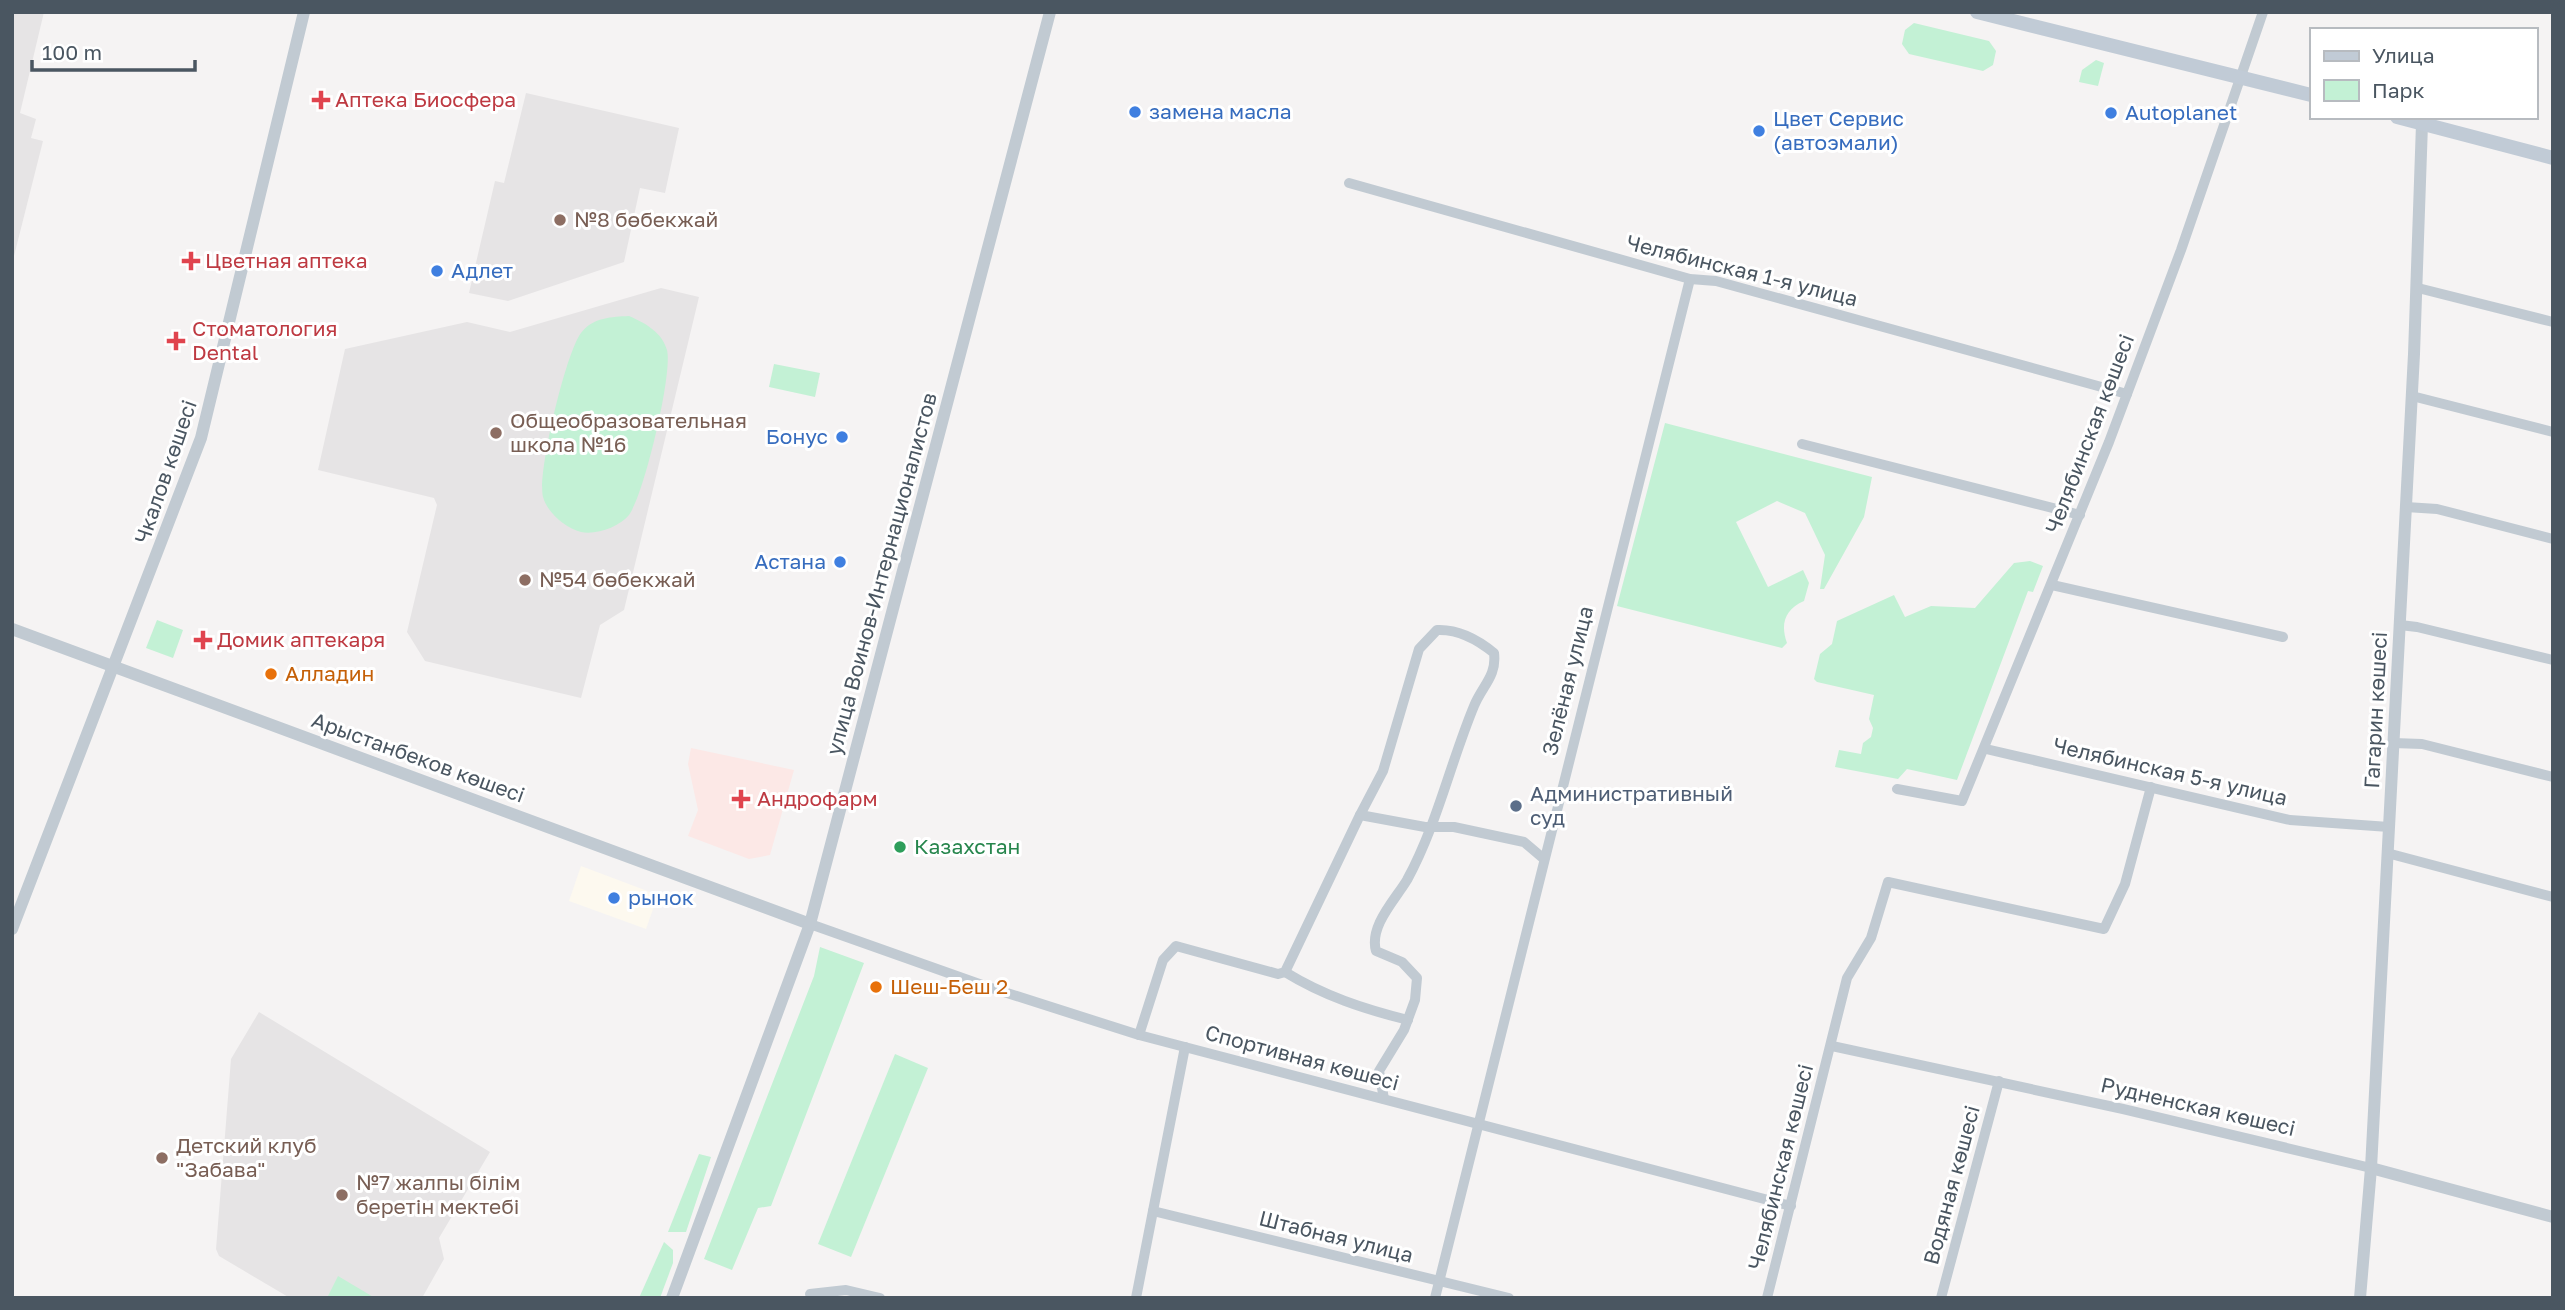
<svg xmlns="http://www.w3.org/2000/svg" width="2565" height="1310" viewBox="0 0 2565 1310" font-family="'Golos Text',sans-serif">
<style>
.commercial{fill:#fdf9ef}
.education{fill:#e6e4e5}
.medical{fill:#fce8e6}
.green{fill:#c3f1d5}
.lines{fill:none;stroke-linecap:round;stroke-linejoin:round}
.minor{stroke:#c1cad2;stroke-width:10}
.tertiary{stroke:#c1cad2;stroke-width:12}
.secondary{stroke:#c1cbd6;stroke-width:14}
.health-dot{fill:#e0444e;stroke:#fff;stroke-width:2.5}
.shop-dot{fill:#3f7fe0;stroke:#fff;stroke-width:2.5}
.education-dot{fill:#8d6e63;stroke:#fff;stroke-width:2.5}
.food-dot{fill:#e8710a;stroke:#fff;stroke-width:2.5}
.service-dot{fill:#5c6f8a;stroke:#fff;stroke-width:2.5}
.leisure-dot{fill:#2e9e5b;stroke:#fff;stroke-width:2.5}
.labels{text-anchor:middle;stroke-width:6;stroke-linejoin:round;paint-order:stroke}
.health-label{font-size:21px;fill:#be3a42;stroke:#fff;text-anchor:start}
.shop-label{font-size:21px;fill:#366cbe;stroke:#fff;text-anchor:start}
.education-label{font-size:21px;fill:#785e54;stroke:#fff;text-anchor:start}
.street-label{font-size:21px;fill:#4a5661;stroke:#fff}
.food-label{font-size:21px;fill:#c56008;stroke:#fff;text-anchor:start}
.service-label{font-size:21px;fill:#4e5e75;stroke:#fff;text-anchor:start}
.leisure-label{font-size:21px;fill:#27864d;stroke:#fff;text-anchor:start}
</style>
<rect width="100%" height="100%" fill="#f5f3f3"/>
<path class="commercial" d="M581,866L658,895L646,929L569,901Z"/>
<g class="education">
<path d="M12,12H44L20,113L36,119L31,138L43,141L14,256Z"/>
<path d="M526,93L679,128L665,193L640,188L624,262L508,301L469,293L495,181L504,183Z"/>
<path d="M661,288L699,297L624,610L600,625L581,698L425,661L407,632L437,505L434,498L318,470L345,349L467,322L510,332Z"/>
<path d="M259,1012L490,1152L439,1238L444,1259L422,1298H290L219,1256L216,1249L231,1059Z"/>
</g>
<path class="medical" d="M691,748L794,770L770,855L749,859L688,836L698,810L688,764Z"/>
<g class="green">
<path d="M1914,23L1989,41L1996,51L1993,65L1983,71L1909,54L1902,44L1905,30Z"/>
<path d="M2096,60L2104,63L2098,86L2079,82L2082,70Z"/>
<path d="M629,316C645,323 662,332 667,350C673,373 644,495 629,515C619,527 597,535 581,532C565,528 547,512 543,497C537,474 566,352 581,333C593,317 612,317 629,316Z"/>
<path d="M774,364L820,373L815,397L769,387Z"/>
<path d="M1665,423L1872,477L1864,517L1824,589H1820L1825,555L1805,513L1777,501L1736,522L1768,587L1803,570L1809,583L1804,601C1785,609 1780,624 1787,643L1782,648L1617,606Z"/>
<path d="M2030,561L2043,566L2033,592L2028,591L1957,780L1907,769L1898,779L1835,767L1839,750L1861,754L1863,743L1871,737L1873,728L1869,719L1874,695L1817,682L1814,679L1820,654L1832,644L1837,621L1894,595L1905,617L1931,606L1975,608L2014,563Z"/>
<path d="M157,620L183,630L173,658L146,648Z"/>
<path d="M820,947L864,963L771,1206L758,1208L732,1270L704,1259L814,976Z"/>
<path d="M895,1054L928,1068L851,1257L818,1244Z"/>
<path d="M699,1154L711,1157L686,1232H668Z"/>
<path d="M664,1242L673,1250V1263L660,1298H639Z"/>
<path d="M338,1276L375,1298H327Z"/>
</g>
<g class="lines">
<g class="minor">
<path d="M1349,183L1690,279L1716,281L2127,394"/>
<path d="M2418,288L2553,322"/>
<path d="M2412,396L2553,432"/>
<path d="M1802,444L2080,515"/>
<path d="M2406,507L2437,509L2553,539"/>
<path d="M2052,585L2283,637"/>
<path d="M2400,625L2417,627L2553,660"/>
<path d="M2393,743L2422,744L2553,777"/>
<path d="M1986,749L2290,820L2389,827"/>
<path d="M1897,789L1962,801L2109,442L2181,250L2263,12"/>
<path d="M1360,815L1383,771L1419,649L1437,630C1458,629 1477,639 1494,653C1497,676 1482,686 1474,706C1450,764 1437,825 1407,880C1395,900 1369,926 1376,951L1402,962L1417,978L1415,1000L1404,1030L1379,1071L1384,1099"/>
<path d="M2387,853L2553,897"/>
<path d="M810,924L985,986L1139,1035L1791,1206"/>
<path d="M1285,972C1324,996 1364,1009 1408,1020"/>
<path d="M1139,1035L1163,960L1176,946L1278,974L1285,972L1360,815L1425,827H1454L1524,842L1544,859"/>
<path d="M1832,1046L2123,1109L2371,1168"/>
<path d="M1153,1211L1509,1298"/>
<path d="M810,1294L846,1290L880,1298"/>
<path d="M1136,1298L1185,1047"/>
<path d="M1435,1298L1690,279"/>
<path d="M1767,1298L1847,978L1871,938L1888,882L2104,929L2125,884L2151,787"/>
<path d="M1941,1298L1999,1081"/>
</g>
<g class="tertiary">
<path d="M12,629L810,924"/>
<path d="M12,929L201,438L304,12"/>
<path d="M2371,1168L2553,1217"/>
<path d="M672,1298L810,924L1050,12"/>
<path d="M2360,1298L2371,1168L2414,354L2422,124"/>
</g>
<g class="secondary">
<path d="M1977,12L2311,95"/>
<path d="M2397,117L2553,158"/>
</g>
</g>
<g class="health-dot">
<path d="M317.5 89.5h7v7h7v7h-7v7h-7v-7h-7v-7h7z"/>
<path d="M187.5 250.5h7v7h7v7h-7v7h-7v-7h-7v-7h7z"/>
<path d="M172.5 330.5h7v7h7v7h-7v7h-7v-7h-7v-7h7z"/>
<path d="M199.5 629.5h7v7h7v7h-7v7h-7v-7h-7v-7h7z"/>
<path d="M737.5 788.5h7v7h7v7h-7v7h-7v-7h-7v-7h7z"/>
</g>
<g class="shop-dot">
<circle cx="1135" cy="112" r="7"/>
<circle cx="2111" cy="113" r="7"/>
<circle cx="1759" cy="131" r="7"/>
<circle cx="437" cy="271" r="7"/>
<circle cx="842" cy="437" r="7"/>
<circle cx="840" cy="562" r="7"/>
<circle cx="614" cy="898" r="7"/>
</g>
<g class="education-dot">
<circle cx="560" cy="220" r="7"/>
<circle cx="496" cy="433" r="7"/>
<circle cx="525" cy="580" r="7"/>
<circle cx="162" cy="1158" r="7"/>
<circle cx="342" cy="1195" r="7"/>
</g>
<g class="food-dot">
<circle cx="271" cy="674" r="7"/>
<circle cx="876" cy="987" r="7"/>
</g>
<circle class="service-dot" cx="1516" cy="806" r="7"/>
<circle class="leisure-dot" cx="900" cy="847" r="7"/>
<g class="labels">
<g class="health-label">
<text x="335" y="107">Аптека Биосфера</text>
<text x="205" y="268">Цветная аптека</text>
<text x="192" y="336">Стоматология<tspan x="192" dy="24">Dental</tspan></text>
<text x="217" y="647">Домик аптекаря</text>
<text x="757" y="806">Андрофарм</text>
</g>
<g class="shop-label">
<text x="1149" y="119">замена масла</text>
<text x="2125" y="120">Autoplanet</text>
<text x="1773" y="126">Цвет Сервис<tspan x="1773" dy="24">(автоэмали)</tspan></text>
<text x="451" y="278">Адлет</text>
<text x="828" y="444" text-anchor="end">Бонус</text>
<text x="826" y="569" text-anchor="end">Астана</text>
<text x="628" y="905">рынок</text>
</g>
<g class="education-label">
<text x="574" y="227">№8 бөбекжай</text>
<text x="510" y="428">Общеобразовательная<tspan x="510" dy="24">школа №16</tspan></text>
<text x="539" y="587">№54 бөбекжай</text>
<text x="176" y="1153">Детский клуб<tspan x="176" dy="24">"Забава"</tspan></text>
<text x="356" y="1190">№7 жалпы білім<tspan x="356" dy="24">беретін мектебі</tspan></text>
</g>
<g class="street-label">
<text transform="translate(1742 271) rotate(14)" y="7">Челябинская 1-я улица</text>
<text transform="translate(2090 434) rotate(-69)" y="7">Челябинская көшесі</text>
<text transform="translate(166 472) rotate(-71)" y="7">Чкалов көшесі</text>
<text transform="translate(882 574) rotate(-75)" y="7">улица Воинов-Интернационалистов</text>
<text transform="translate(1568 681) rotate(-76)" y="7">Зелёная улица</text>
<text transform="translate(2376 710) rotate(-87)" y="7">Гагарин көшесі</text>
<text transform="translate(418 758) rotate(20)" y="7">Арыстанбеков көшесі</text>
<text transform="translate(2170 772) rotate(13)" y="7">Челябинская 5-я улица</text>
<text transform="translate(1302 1058) rotate(15)" y="7">Спортивная көшесі</text>
<text transform="translate(2198 1107) rotate(13)" y="7">Рудненская көшесі</text>
<text transform="translate(1781 1167) rotate(-76)" y="7">Челябинская көшесі</text>
<text transform="translate(1952 1185) rotate(-75)" y="7">Водяная көшесі</text>
<text transform="translate(1336 1237) rotate(14)" y="7">Штабная улица</text>
</g>
<g class="food-label">
<text x="285" y="681">Алладин</text>
<text x="890" y="994">Шеш-Беш 2</text>
</g>
<g class="service-label">
<text x="1530" y="801">Административный<tspan x="1530" dy="24">суд</tspan></text>
</g>
<g class="leisure-label">
<text x="914" y="854">Казахстан</text>
</g>
</g>
<rect width="2565" height="1310" fill="none" stroke="#4a5661" stroke-width="28"/>
<rect x="2310" y="28" width="228" height="91" fill="#ffffff" stroke="#b7bbc0" stroke-width="2"/>
<rect x="2324" y="51" width="35" height="10" fill="#c1cbd6" stroke="#b7bbc0" stroke-width="2"/>
<text x="2372" y="63" font-size="21" fill="#4a5661">Улица</text>
<rect x="2324" y="80" width="35" height="21" fill="#c3f1d5" stroke="#b7bbc0" stroke-width="2"/>
<text x="2372" y="98" font-size="21" fill="#4a5661">Парк</text>
<path d="M32 60v10h163v-10" fill="none" stroke="#4a5661" stroke-width="3.5"/>
<text x="42" y="60" font-size="21" fill="#4a5661" stroke="#ffffff" stroke-width="5" paint-order="stroke">100 m</text>
</svg>
